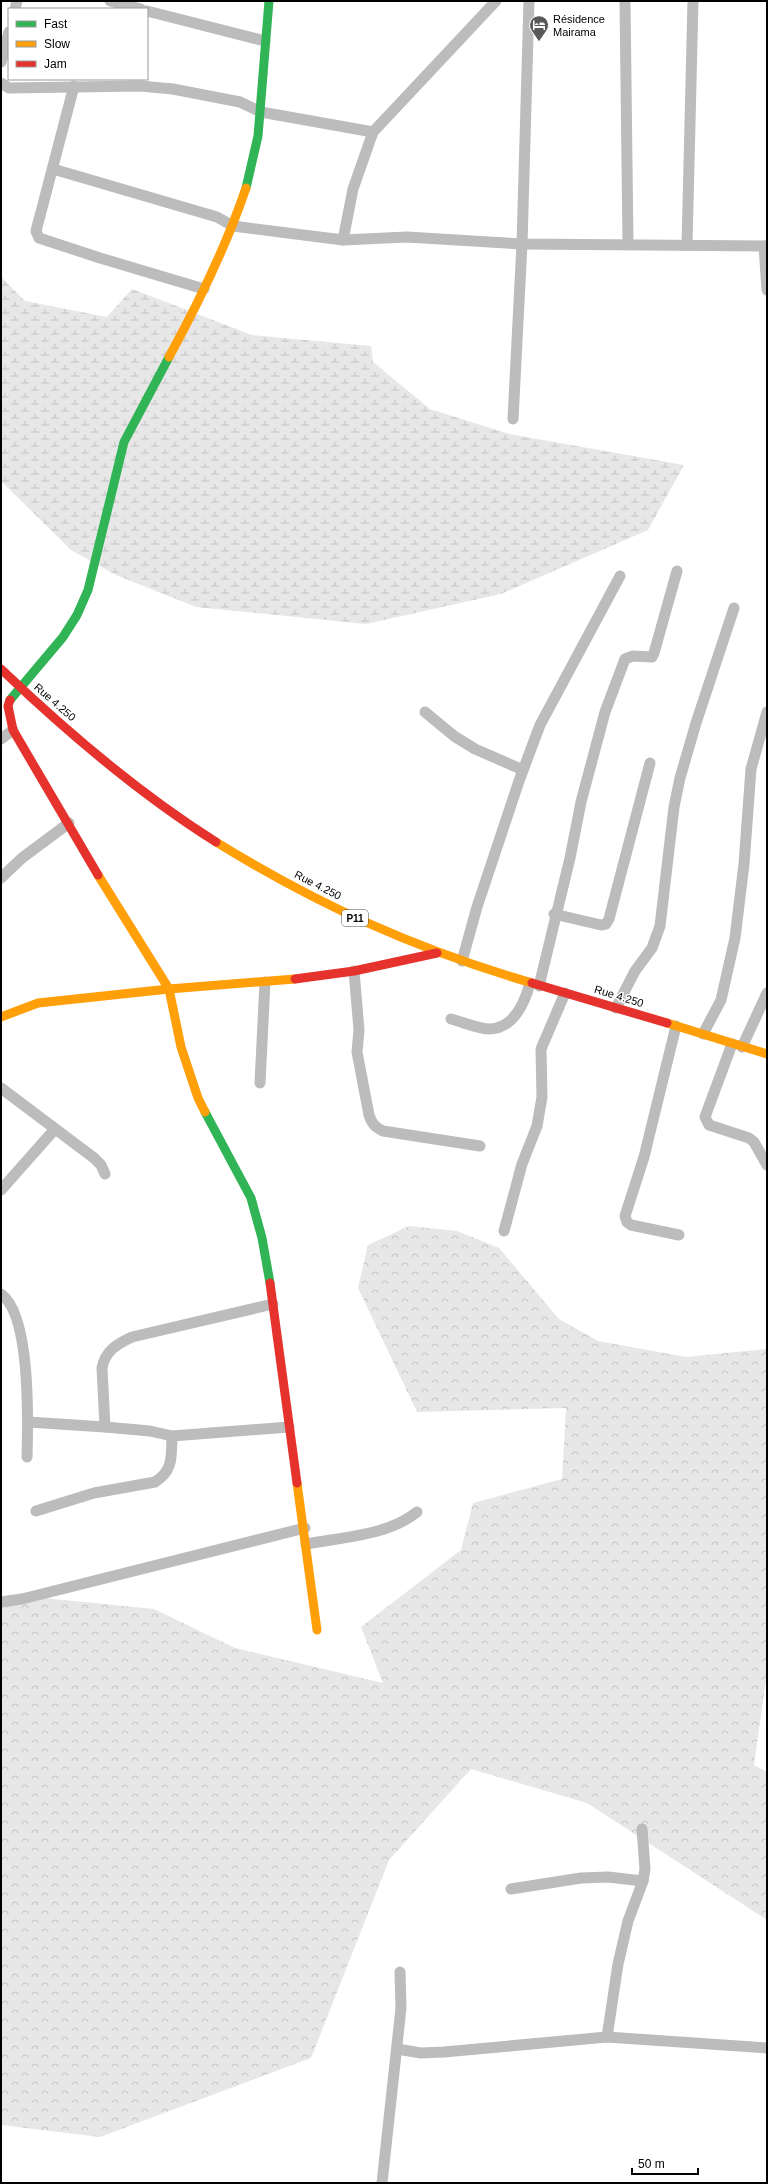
<svg xmlns="http://www.w3.org/2000/svg" width="768" height="2184" viewBox="0 0 768 2184" font-family="Helvetica,sans-serif">
<style>
.forest{fill:url(#forest-crowns)}
.wetland{fill:url(#wetland-marsh)}
.lines{fill:none;stroke-linecap:round;stroke-linejoin:round}
.street{stroke:#bcbcbc;stroke-width:11}
.fast{stroke:#30b455;stroke-width:9}
.slow{stroke:#ff9f0a;stroke-width:9}
.jam{stroke:#e5322d;stroke-width:9}
.labels{text-anchor:middle;stroke-width:3;stroke-linejoin:round;paint-order:stroke}
.shield{fill:#fff;stroke:#4c4c4c;stroke-width:1}
.shield-label{font-size:10px;font-weight:bold;fill:#000}
.poi-label{font-size:11px;fill:#000;stroke:#fff;text-anchor:start}
.street-label{font-size:11px;fill:#000;stroke:#fff}
</style>
<defs>
<pattern id="forest-crowns" width="20" height="18" patternUnits="userSpaceOnUse"><rect width="20" height="18" fill="#e7e7e7"/><path d="M2 6a3 3 0 1 1 6 0M12 15a3 3 0 1 1 6 0" fill="none" stroke="#c4c4c4"/></pattern>
<pattern id="wetland-marsh" width="20" height="14" patternUnits="userSpaceOnUse"><rect width="20" height="14" fill="#e7e7e7"/><path d="M1 5h8M5 5V1M11 12h8M15 12V8" fill="none" stroke="#c4c4c4"/></pattern>
</defs>
<rect width="100%" height="100%" fill="#fff"/>
<path class="forest" d="M409,1226L457,1231L499,1248L559,1319L598,1341L686,1357L767,1349V1673L754,1765L767,1772V1920L587,1803L471,1769L389,1860L311,2058L100,2137L1,2125V1607L24,1596L154,1609L235,1648L383,1683L361,1627L461,1550L473,1503L562,1479L566,1408L417,1412L358,1288L368,1245Z"/>
<path class="wetland" d="M1,277L25,301L107,317L132,289L252,335L371,346L373,362L430,409L509,434L684,465L648,530L501,594L366,624L196,607L116,575L71,550L1,481Z"/>
<g class="lines">
<g class="street">
<path d="M110,1L141,9"/>
<path d="M625,1L628,244"/>
<path d="M15,9L17,1"/>
<path d="M147,11L265,41"/>
<path d="M1,62L9,32"/>
<path d="M1,83L9,88L140,86L173,89L240,102L261,112L373,132L496,1"/>
<path d="M74,86L36,231L39,238L100,258L204,289"/>
<path d="M53,169L217,217L233,226L343,240L407,237L522,244L767,246"/>
<path d="M343,240L353,189L373,132"/>
<path d="M687,245L693,1"/>
<path d="M764,246L767,290"/>
<path d="M513,419L522,244L529,1"/>
<path d="M425,712L454,736L475,749L523,770"/>
<path d="M1,739L13,730"/>
<path d="M1,878L22,858L69,823"/>
<path d="M554,914L601,925L606,924L609,919L650,763"/>
<path d="M462,961L477,907L519,781L540,725L620,576"/>
<path d="M354,971L359,1030L357,1052L369,1115C372,1124 375,1127 383,1131L480,1146"/>
<path d="M539,986L570,858L581,802L605,712L625,659L633,656L652,657L654,653L677,571"/>
<path d="M616,1008L635,971L652,948L660,926L674,807L680,778L696,723L734,608"/>
<path d="M451,1019C463,1022 478,1029 490,1029C514,1028 525,1002 530,983"/>
<path d="M676,1026L644,1157L625,1216L627,1222L631,1225L679,1235"/>
<path d="M703,1034L721,1000L735,938L744,864L751,769L767,712"/>
<path d="M732,1044L705,1117L709,1125L749,1138L754,1142L767,1165"/>
<path d="M742,1047L767,993"/>
<path d="M260,1083L265,982"/>
<path d="M1,1088L94,1158L101,1165L105,1174"/>
<path d="M1,1190L55,1129"/>
<path d="M504,1231L522,1164L537,1126L542,1097L541,1049L565,993"/>
<path d="M1,1294C31,1315 28,1422 27,1457"/>
<path d="M28,1422L105,1427L150,1431L172,1436L289,1427"/>
<path d="M105,1427L102,1368C105,1351 117,1344 132,1337L273,1304"/>
<path d="M36,1511L94,1493L155,1482C174,1470 171,1456 172,1436"/>
<path d="M306,1544C343,1537 387,1536 417,1512"/>
<path d="M1,1602L22,1599L305,1528"/>
<path d="M511,1889L581,1878L608,1877L643,1881"/>
<path d="M607,2037L618,1964L628,1921L643,1881L645,1869L642,1829"/>
<path d="M397,2049L421,2053L444,2052L607,2037L767,2048"/>
<path d="M382,2183L401,2008L400,1972"/>
</g>
<g class="fast">
<path d="M246,188L258,136L269,1"/>
<path d="M10,700L63,637L77,615L88,590L124,442L169,357"/>
<path d="M205,1112L251,1198L262,1238L270,1283"/>
</g>
<g class="slow">
<path d="M169,357C199,302 226,247 246,188"/>
<path d="M216,842C320,906 416,949 532,983"/>
<path d="M98,875L169,989L181,1047L198,1098L205,1112"/>
<path d="M1,1017L38,1003L169,989L295,979"/>
<path d="M667,1023L767,1054"/>
<path d="M297,1483L317,1630"/>
</g>
<g class="jam">
<path d="M1,669C68,733 138,793 216,842"/>
<path d="M10,700L8,706L13,730L98,875"/>
<path d="M295,979L354,971L437,953"/>
<path d="M532,983L667,1023"/>
<path d="M270,1283L297,1483"/>
</g>
</g>
<defs>
<g id="hotel-pin" transform="scale(1)"><path d="M0 17L-7.5 6A9.5 9.5 0 1 1 7.5 6Z" fill="#595959" stroke="#fff"/><path d="M-6-4.5h1.5V1H6V5H4.5V3h-9V5H-6ZM-4 0a1.8 1.8 0 1 1 3.6 0ZM.5 0V-2.5h3Q6-2.5 6 0Z" fill="#fff"/></g>
</defs>
<g fill-rule="evenodd">
<use href="#hotel-pin" x="539" y="25"/>
</g>
<g class="labels">
<rect class="shield" x="342" y="910" width="26" height="16" rx="3"/>
<g class="shield-label">
<text x="355" y="922">P11</text>
</g>
<g class="poi-label">
<text x="553" y="23">Résidence<tspan x="553" dy="13">Mairama</tspan></text>
</g>
<g class="street-label">
<text transform="translate(55 702) rotate(41)" y="4">Rue 4.250</text>
<text transform="translate(318 885) rotate(27)" y="4">Rue 4.250</text>
<text transform="translate(619 996) rotate(17)" y="4">Rue 4.250</text>
</g>
</g>
<rect width="768" height="2184" fill="none" stroke="#000000" stroke-width="4"/>
<rect x="8" y="8" width="140" height="72" fill="#ffffff" stroke="#999999"/>
<rect x="16" y="21" width="20" height="6" fill="#30b455" stroke="#999999"/>
<text x="44" y="28" font-size="12" fill="#000000">Fast</text>
<rect x="16" y="41" width="20" height="6" fill="#ff9f0a" stroke="#999999"/>
<text x="44" y="48" font-size="12" fill="#000000">Slow</text>
<rect x="16" y="61" width="20" height="6" fill="#e5322d" stroke="#999999"/>
<text x="44" y="68" font-size="12" fill="#000000">Jam</text>
<path d="M632 2168v6h66v-6" fill="none" stroke="#000000" stroke-width="2"/>
<text x="638" y="2168" font-size="12" fill="#000000" stroke="#ffffff" stroke-width="3" paint-order="stroke">50 m</text>
</svg>
